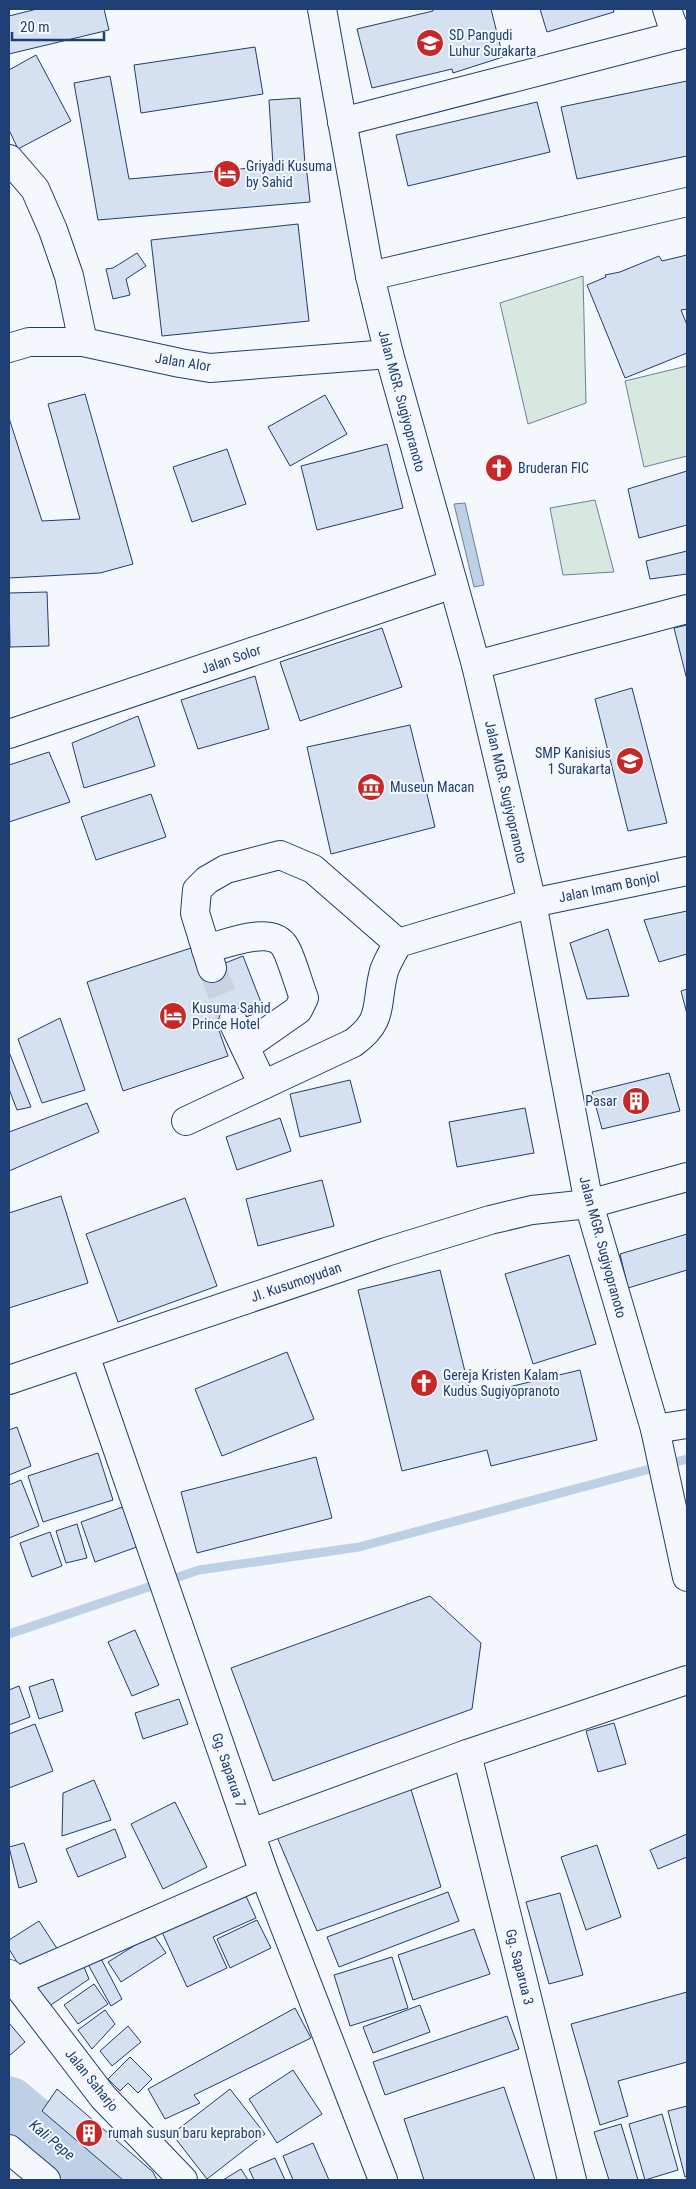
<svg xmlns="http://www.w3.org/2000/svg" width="696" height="2189" viewBox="0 0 696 2189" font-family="'Roboto Condensed',sans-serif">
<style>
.green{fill:#d7e8df;stroke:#687fa3}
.water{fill:#bed0e5;stroke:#687fa3}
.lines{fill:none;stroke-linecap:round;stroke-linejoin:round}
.stream{stroke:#bed0e5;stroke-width:9}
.river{stroke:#bed0e5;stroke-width:55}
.building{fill:#d5e0f0;stroke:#1d3f73}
.minor-tunnel{stroke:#c9d2e0;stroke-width:28;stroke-dasharray:28 14;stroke-linecap:butt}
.minor-casing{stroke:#1d3f73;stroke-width:30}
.major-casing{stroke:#1d3f73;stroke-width:30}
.minor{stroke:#f4f7fb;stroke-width:28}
.major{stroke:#f4f7fb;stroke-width:28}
.labels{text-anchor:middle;stroke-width:4;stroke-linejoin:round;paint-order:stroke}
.poi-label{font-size:14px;fill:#1d3f73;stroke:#f4f7fb;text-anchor:start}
.street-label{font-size:14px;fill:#1d3f73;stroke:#f4f7fb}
.water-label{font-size:15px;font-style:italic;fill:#1d3f73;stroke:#f4f7fb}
</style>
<rect width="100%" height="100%" fill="#f4f7fb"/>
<g class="green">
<path d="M583,276L586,403L528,424L500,303Z"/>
<path d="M687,366V456L644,467L625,381Z"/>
<path d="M595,500L614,572L563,575L550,508Z"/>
</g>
<path class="water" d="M465,503L484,585L474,587L454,504Z"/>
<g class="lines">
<path class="stream" d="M9,1634L199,1570L359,1547L687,1459"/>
<path class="river" d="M9,2104L82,2165L92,2180"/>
</g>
<g class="building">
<path d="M37,9H104L109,30L9,54V16Z"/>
<path d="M433,9H491L503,57L453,73L452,69L372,88L357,29L433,11Z"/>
<path d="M540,9H613L614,12L547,32Z"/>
<path d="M255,47L263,94L141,113L134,65Z"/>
<path d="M36,55L71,121L18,149L9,130V70Z"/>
<path d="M110,76L129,179L273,166L269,100L300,98L305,164H306L310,202L98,220L74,83Z"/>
<path d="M687,81V156L577,179L561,107Z"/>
<path d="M537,102L550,152L408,186L396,135Z"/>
<path d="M298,224L309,321L162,336L151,240Z"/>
<path d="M137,253L146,266L126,279L130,295L113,299L106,269L113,268Z"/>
<path d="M687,255V309L681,310L687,325V353L625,378L587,285L606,277L605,275L620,272L659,256L662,261Z"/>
<path d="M85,394L133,564L100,573L9,578V418L42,521L80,519L48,404Z"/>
<path d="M325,395L347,434L290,466L268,427Z"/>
<path d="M387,444L403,508L317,530L301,466Z"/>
<path d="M227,449L246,504L192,522L173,467Z"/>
<path d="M687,471V525L639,538L628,489Z"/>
<path d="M687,551V574L650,579L646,561Z"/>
<path d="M47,592L49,646L10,647L9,593Z"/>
<path d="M687,625V680L674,628Z"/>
<path d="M382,628L402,687L300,721L280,662Z"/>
<path d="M255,676L269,729L198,749L181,700Z"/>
<path d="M632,688L667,823L628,831L595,699Z"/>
<path d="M138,716L155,766L84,788L72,743Z"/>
<path d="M410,725L435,827L331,854L307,747Z"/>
<path d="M49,752L70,802L9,822V765Z"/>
<path d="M151,794L166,837L96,860L81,817Z"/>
<path d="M687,911V954L659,962L644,920Z"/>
<path d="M608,929L629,996L587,999L570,943Z"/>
<path d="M191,948L200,973L243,956L264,1010L218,1028L228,1056L123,1091L87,982Z"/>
<path d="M687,989V1014L681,991Z"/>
<path d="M60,1018L85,1090L42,1103L18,1039Z"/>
<path d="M9,1052L31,1107L17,1110L9,1089Z"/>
<path d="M669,1073L680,1111L602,1129L592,1092Z"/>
<path d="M350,1080L361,1122L300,1137L290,1094Z"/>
<path d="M87,1103L99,1132L9,1171V1132Z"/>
<path d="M525,1108L534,1153L457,1167L449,1122Z"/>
<path d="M280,1118L291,1151L237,1170L226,1137Z"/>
<path d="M322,1180L334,1226L258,1246L246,1199Z"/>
<path d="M61,1196L88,1283L9,1308V1213Z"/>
<path d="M185,1198L217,1286L118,1322L86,1234Z"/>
<path d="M687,1234V1270L628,1288L620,1254Z"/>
<path d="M569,1255L596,1344L533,1364L505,1274Z"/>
<path d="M440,1270L471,1396L580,1370L597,1440L491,1466L487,1450L402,1471L358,1290Z"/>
<path d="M287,1352L314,1419L222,1456L195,1389Z"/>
<path d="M17,1427L31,1466L9,1475V1430Z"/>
<path d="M98,1453L113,1500L43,1522L28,1476Z"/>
<path d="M316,1457L332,1518L197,1553L181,1492Z"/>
<path d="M21,1480L39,1526L9,1538V1485Z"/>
<path d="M131,1504L145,1544L95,1562L81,1522Z"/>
<path d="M77,1524L87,1558L66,1563L56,1531Z"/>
<path d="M50,1532L62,1566L32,1577L20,1543Z"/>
<path d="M430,1596L481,1643L472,1709L273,1781L231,1668Z"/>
<path d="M135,1630L159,1685L132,1696L108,1642Z"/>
<path d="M53,1679L63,1711L39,1719L29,1687Z"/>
<path d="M19,1686L30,1717L9,1725V1690Z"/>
<path d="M179,1699L188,1724L143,1739L135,1713Z"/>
<path d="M614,1723L626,1764L598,1772L586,1731Z"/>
<path d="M35,1724L53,1771L9,1788V1734Z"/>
<path d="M94,1780L111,1820L62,1836L63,1793Z"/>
<path d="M409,1783L441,1887L317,1931L277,1837Z"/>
<path d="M175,1802L207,1867L163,1889L131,1824Z"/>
<path d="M115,1829L126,1857L78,1877L66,1849Z"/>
<path d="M687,1834V1857L658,1869L650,1850Z"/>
<path d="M24,1843L37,1882L19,1888L9,1847Z"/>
<path d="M597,1845L621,1917L586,1930L561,1857Z"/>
<path d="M448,1892L459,1921L339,1967L327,1937Z"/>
<path d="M560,1893L583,1975L549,1984L526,1902Z"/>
<path d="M245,1894L256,1918L213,1937L227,1968L187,1987L162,1932Z"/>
<path d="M257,1920L271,1948L230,1968L217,1939Z"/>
<path d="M39,1921L58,1950L23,1972L9,1949V1940Z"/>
<path d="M474,1929L490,1974L413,2000L398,1955Z"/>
<path d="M153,1934L166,1953L121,1982L108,1962Z"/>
<path d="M98,1953L122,1999L111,2006L85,1959Z"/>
<path d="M392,1957L408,2008L350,2026L334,1975Z"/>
<path d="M81,1960L89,1979L48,2007L35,1987Z"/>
<path d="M94,1984L108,2004L78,2024L64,2005Z"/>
<path d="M687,1992V2062L618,2081L628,2116L600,2125L571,2024Z"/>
<path d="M420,2005L430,2032L373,2053L363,2027Z"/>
<path d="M295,2008L311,2038L194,2095L200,2103L165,2119L148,2089Z"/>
<path d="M105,2010L115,2024L92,2049L78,2030Z"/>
<path d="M507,2016L519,2049L385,2095L373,2062Z"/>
<path d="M9,2023L25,2042L9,2056Z"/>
<path d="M128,2026L141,2042L112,2066L100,2051Z"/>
<path d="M130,2057L152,2079L138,2093L128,2083L120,2091L108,2079Z"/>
<path d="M293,2070L322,2114L277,2143L249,2099Z"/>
<path d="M504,2087L535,2180H424L404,2119Z"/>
<path d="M57,2089L153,2172L157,2180H123L42,2111Z"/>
<path d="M230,2089L265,2134L207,2179L172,2134Z"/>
<path d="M687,2106V2176L685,2177L668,2111Z"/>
<path d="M662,2114L678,2170L645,2180L629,2124Z"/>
<path d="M621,2124L638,2180H609L594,2132Z"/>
<path d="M313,2143L329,2180H293L283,2156Z"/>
<path d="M275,2158L285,2180H254L249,2169Z"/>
<path d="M241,2169L248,2180H223Z"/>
</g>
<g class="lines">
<path class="minor-tunnel" d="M212,968L233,1022"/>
<g class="minor-casing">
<g id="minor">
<path d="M322,9L370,276L389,354L476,665L532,903L589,1204L655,1429L687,1577"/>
<path d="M667,9L676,36"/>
<path d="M342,122L687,33"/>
<path d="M9,159L35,189L53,230L69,276L83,342"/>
<path d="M370,276L687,202"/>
<path d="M9,348L29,342H83L180,363L210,368L389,354"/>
<path d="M476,665L687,609"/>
<path d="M9,734L453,584"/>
<path d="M206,949C226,944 268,926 283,944C290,952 299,986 304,998L298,1010L245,1047"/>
<path d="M212,968L195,913L197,890L207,880L226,869L280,855L313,869L398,943"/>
<path d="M233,1022L263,1085"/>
<path d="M186,1121L353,1043C385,1020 375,1004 384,971C387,962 393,952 398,943L532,903L687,871"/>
<path d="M85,1355L264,1873L383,2180"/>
<path d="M9,1380L386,1252L490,1220L532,1210L589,1204L687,1177"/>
<path d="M655,1429L687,1424"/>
<path d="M467,1754L572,2180"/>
<path d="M251,1833L467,1754L687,1680"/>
<path d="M15,1982L264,1873"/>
<path d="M9,2149L46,2180"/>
</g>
</g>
<g class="major-casing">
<path id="major" d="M9,1974L103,2097L183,2180"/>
</g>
<use href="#minor" class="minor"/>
<use href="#major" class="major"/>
</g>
<defs>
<g id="school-disc" transform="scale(1.4375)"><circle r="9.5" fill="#c62828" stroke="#f4f7fb"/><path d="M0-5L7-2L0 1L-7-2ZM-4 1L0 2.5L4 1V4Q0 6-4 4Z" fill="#fff"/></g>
<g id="hotel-disc" transform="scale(1.4375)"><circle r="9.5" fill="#c62828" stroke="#f4f7fb"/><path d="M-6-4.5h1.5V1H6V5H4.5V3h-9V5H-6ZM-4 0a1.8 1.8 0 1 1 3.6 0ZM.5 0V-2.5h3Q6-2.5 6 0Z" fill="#fff"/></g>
<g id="church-disc" transform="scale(1.4375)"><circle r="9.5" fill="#c62828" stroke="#f4f7fb"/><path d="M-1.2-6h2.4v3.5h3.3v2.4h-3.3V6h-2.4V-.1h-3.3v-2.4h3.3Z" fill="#fff"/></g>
<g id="museum-disc" transform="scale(1.4375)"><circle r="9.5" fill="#c62828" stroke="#f4f7fb"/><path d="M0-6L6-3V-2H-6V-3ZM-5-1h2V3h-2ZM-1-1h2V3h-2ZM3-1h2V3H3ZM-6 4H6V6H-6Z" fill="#fff"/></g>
<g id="building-disc" transform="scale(1.4375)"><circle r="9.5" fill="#c62828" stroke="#f4f7fb"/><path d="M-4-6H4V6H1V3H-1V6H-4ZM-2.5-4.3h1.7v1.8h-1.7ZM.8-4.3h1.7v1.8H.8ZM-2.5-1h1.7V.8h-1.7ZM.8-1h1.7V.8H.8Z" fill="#fff"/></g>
</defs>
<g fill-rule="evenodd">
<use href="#school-disc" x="430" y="43"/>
<use href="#hotel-disc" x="227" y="174"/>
<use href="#church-disc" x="499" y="468"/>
<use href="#school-disc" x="630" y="761"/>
<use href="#museum-disc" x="371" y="787"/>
<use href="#hotel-disc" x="173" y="1016"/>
<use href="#building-disc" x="636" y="1101"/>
<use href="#church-disc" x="424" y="1383"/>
<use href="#building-disc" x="89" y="2133"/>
</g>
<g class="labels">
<g class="poi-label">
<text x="449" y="40">SD Pangudi<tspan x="449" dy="16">Luhur Surakarta</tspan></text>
<text x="246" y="171">Griyadi Kusuma<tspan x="246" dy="16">by Sahid</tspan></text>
<text x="518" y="473">Bruderan FIC</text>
<text x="611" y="758" text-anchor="end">SMP Kanisius<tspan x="611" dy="16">1 Surakarta</tspan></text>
<text x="390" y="792">Museun Macan</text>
<text x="192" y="1013">Kusuma Sahid<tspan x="192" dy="16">Prince Hotel</tspan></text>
<text x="617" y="1106" text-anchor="end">Pasar</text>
<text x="443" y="1380">Gereja Kristen Kalam<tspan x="443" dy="16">Kudus Sugiyopranoto</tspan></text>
<text x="108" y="2138">rumah susun baru keprabon</text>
</g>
<g class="street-label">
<text transform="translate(183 362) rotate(9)" y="5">Jalan Alor</text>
<text transform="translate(402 401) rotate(75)" y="5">Jalan MGR. Sugiyopranoto</text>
<text transform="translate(231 659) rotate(-19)" y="5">Jalan Solor</text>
<text transform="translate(506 792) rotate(77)" y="5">Jalan MGR. Sugiyopranoto</text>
<text transform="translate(609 887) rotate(-12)" y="5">Jalan Imam Bonjol</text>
<text transform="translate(603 1247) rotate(75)" y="5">Jalan MGR. Sugiyopranoto</text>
<text transform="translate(296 1282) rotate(-19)" y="5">Jl. Kusumoyudan</text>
<text transform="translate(229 1770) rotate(71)" y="5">Gg. Saparua 7</text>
<text transform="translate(520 1967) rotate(76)" y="5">Gg. Saparua 3</text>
<text transform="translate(92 2080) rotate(51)" y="5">Jalan Saharjo</text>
</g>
<g class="water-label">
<text transform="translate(52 2140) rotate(40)" y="5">Kali Pepe</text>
</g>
</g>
<rect width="696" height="2189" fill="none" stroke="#1d3f73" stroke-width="20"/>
<path d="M12 32v8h92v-8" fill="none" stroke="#1d3f73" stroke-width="2.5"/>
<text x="20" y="32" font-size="15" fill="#1d3f73" stroke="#f4f7fb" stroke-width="4" paint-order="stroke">20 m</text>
</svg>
